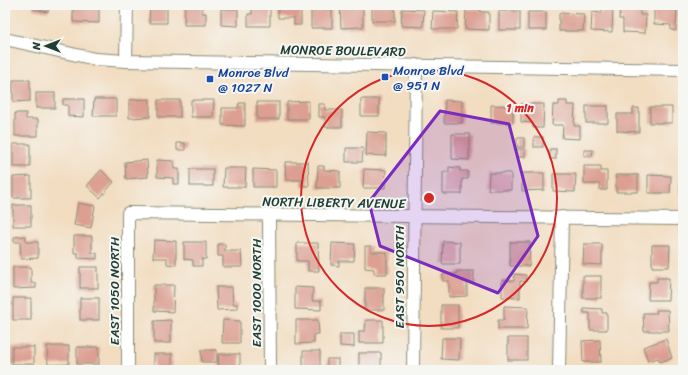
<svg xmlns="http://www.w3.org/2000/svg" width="688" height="375" viewBox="0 0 688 375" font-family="Sriracha,sans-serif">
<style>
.building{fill:#dc9f92}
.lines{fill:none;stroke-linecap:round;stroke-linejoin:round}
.minor-casing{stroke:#888d7a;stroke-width:14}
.minor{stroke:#fff;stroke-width:12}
.marked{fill:#7b2cbf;fill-opacity:0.2;stroke:#7b2cbf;stroke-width:3;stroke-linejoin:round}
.ring{fill:none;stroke:#d62828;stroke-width:2}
.transit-dot{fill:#1a4fb4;stroke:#f6f6f2;stroke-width:1.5}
.labels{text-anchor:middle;stroke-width:4;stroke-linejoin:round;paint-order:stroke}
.street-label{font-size:13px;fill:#1f3d34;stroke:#f6f6f2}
.transit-label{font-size:13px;fill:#164399;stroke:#f6f6f2;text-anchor:start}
.centre{fill:#d62828;stroke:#f6f6f2;stroke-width:2}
.ring-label{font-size:12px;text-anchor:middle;font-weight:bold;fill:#d62828;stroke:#f6f6f2;stroke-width:4;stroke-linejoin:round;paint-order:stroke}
</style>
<rect width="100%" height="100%" fill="#f6f6f2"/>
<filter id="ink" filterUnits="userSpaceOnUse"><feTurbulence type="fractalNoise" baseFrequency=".025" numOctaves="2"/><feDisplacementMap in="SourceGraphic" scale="8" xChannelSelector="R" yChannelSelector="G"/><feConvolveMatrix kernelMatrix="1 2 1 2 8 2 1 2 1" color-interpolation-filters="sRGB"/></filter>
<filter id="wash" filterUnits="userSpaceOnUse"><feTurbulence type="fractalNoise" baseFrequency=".012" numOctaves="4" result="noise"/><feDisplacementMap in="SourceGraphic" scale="16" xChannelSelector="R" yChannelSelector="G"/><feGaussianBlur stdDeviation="0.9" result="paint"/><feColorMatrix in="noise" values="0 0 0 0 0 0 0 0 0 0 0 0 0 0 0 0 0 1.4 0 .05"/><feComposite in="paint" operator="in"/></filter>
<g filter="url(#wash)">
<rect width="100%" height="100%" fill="#f2ddc1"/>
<g id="blocks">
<g class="building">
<path d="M33,5H49L48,12L33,9Z"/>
<path d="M73,5H99V23L73,22Z"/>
<path d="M150,5H167V23H149Z"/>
<path d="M185,5H202V13H206V25H184Z"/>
<path d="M278,5H301V25H294V18H278Z"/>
<path d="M311,5H322V9H332V28H311Z"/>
<path d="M340,5H363V27L341,28Z"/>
<rect x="372" y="5" width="23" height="16"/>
<path d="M602,5H613L612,32L591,31L592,12L602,13Z"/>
<path d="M252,6H270V26H248V14H252Z"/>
<path d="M654,7H677L676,31L671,30V25L654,24Z"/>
<path d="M620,8H640V15H646L645,33L623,32V19H619Z"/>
<path d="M221,9H238V26L221,25Z"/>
<path d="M402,9L424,10L423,27L401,26Z"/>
<path d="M466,9H480V12H489V30L465,29Z"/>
<path d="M433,11L458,12L457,29H432Z"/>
<rect x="499" y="11" width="21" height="19"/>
<rect x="528" y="12" width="18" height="18"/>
<path d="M559,13L584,14L583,31H559Z"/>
<path d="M13,80H30V101L13,102Z"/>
<rect x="36" y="93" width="19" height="15"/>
<path d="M63,99H84V117L68,116V105H63Z"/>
<path d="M94,99H116V116H93Z"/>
<path d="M150,99V117L129,118V100Z"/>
<rect x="361" y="99" width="18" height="17"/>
<rect x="158" y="100" width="22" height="17"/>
<path d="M191,100H214L213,117H191Z"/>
<path d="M445,100L462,101V123H444Z"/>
<path d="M309,101V119H287V102Z"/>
<path d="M559,101H567V105H575L574,126H580V139L562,138L563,125H552L553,105H559Z"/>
<rect x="257" y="102" width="22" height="17"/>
<path d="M239,103H245V126L222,125V108H238Z"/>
<path d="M319,104H325V110H342V127H325V117H319Z"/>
<path d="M521,104H544L543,128H533V123L521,122Z"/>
<path d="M491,105L513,106V123H491Z"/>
<rect x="586" y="106" width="22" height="17"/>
<rect x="650" y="107" width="22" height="16"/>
<path d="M633,108H639V132L617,131V114H633Z"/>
<path d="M15,113H26V119H38V136H15Z"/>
<path d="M367,132L386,133V156L366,155Z"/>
<path d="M452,134H470L469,160L452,159Z"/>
<rect x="534" y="137" width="9" height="10"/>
<rect x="517" y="138" width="7" height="9"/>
<rect x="177" y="143" width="8" height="7"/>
<rect x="13" y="144" width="17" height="23"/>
<path d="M346,148H363L362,162H346Z"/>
<rect x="517" y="149" width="8" height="8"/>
<rect x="550" y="149" width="6" height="10"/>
<path d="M584,150H593L592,156H584Z"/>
<path d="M147,160L148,177L126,179L125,162Z"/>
<path d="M157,160L174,161V169H179V184H173V178L157,177Z"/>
<path d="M285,162H308L309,186H302V180H286Z"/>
<path d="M318,166H324V170L340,171V188H317Z"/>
<path d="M584,166H601V171H607V190H600V184H584Z"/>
<path d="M449,167L460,168V171H468V179H462V194H443V172H449Z"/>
<path d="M224,168H246L245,187H223Z"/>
<rect x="190" y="169" width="23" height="17"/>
<path d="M253,169L276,170V187H253Z"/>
<path d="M364,169L386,170L385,188H363Z"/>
<path d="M101,170L114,182L100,198L87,186Z"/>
<path d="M489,173H511V190H488Z"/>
<path d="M522,173H544V190L522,191Z"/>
<path d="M553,174H576L575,192L553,191Z"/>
<rect x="616" y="175" width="22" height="17"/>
<path d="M648,175L671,176L670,193H648Z"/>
<path d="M31,176V198H13V177Z"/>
<rect x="680" y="176" width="3" height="17"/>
<path d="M78,203L95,206L91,228L74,225Z"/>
<rect x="13" y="205" width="18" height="21"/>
<path d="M26,236V242H38V258L21,259L20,242H14V237Z"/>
<path d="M74,236H92V253H97V259L78,258V253H74Z"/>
<path d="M154,240L176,241V265L167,264V258H153Z"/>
<path d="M443,241L460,242V264H442Z"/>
<path d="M184,242H206V259H202V266H193V260L184,259Z"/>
<path d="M510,242H530L529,266H510Z"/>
<path d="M297,243H318L319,271H308V261H297Z"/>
<path d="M332,243L355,244L354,261H339V266L331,265Z"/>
<path d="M218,244H225V251H241L242,267H223V256H218Z"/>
<path d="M584,244H602V265L583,264Z"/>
<path d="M652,245H670L669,267H652Z"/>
<path d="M365,246H371V252H387V274H374V269L365,268Z"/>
<path d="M13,267H31V283H36V288L13,289Z"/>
<rect x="80" y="267" width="18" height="21"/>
<path d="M457,271H474V282H467V296L449,297V281H443V274H457Z"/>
<path d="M514,274L526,275V282L520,281V298L502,297V280L514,281Z"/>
<rect x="583" y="276" width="18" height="22"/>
<path d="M657,278H669L668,300H648L649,282H657Z"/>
<path d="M154,285H174L173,312L154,311Z"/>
<path d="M216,287H232L233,304H237V309L217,310Z"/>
<path d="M295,287L313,288L312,301H321V310L295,309Z"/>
<rect x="365" y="288" width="19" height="22"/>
<rect x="13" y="298" width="18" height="22"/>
<rect x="80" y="298" width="19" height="22"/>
<rect x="441" y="305" width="17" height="23"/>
<path d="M504,306L528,307L527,329H498V320H504Z"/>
<path d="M584,308L602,309V313H607V330H590V313H584Z"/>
<path d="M656,310H668L669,331H644L643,313H657Z"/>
<path d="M171,320V343H154V321Z"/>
<path d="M223,320L240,321V343H222Z"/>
<path d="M296,320H318L319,334H314V343L296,344Z"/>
<path d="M366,320H383V343H359V331H365Z"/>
<path d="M340,334H354V347L340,346Z"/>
<path d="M442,338H460L459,360L441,359Z"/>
<rect x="508" y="338" width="19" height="22"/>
<path d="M666,339L672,358L660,362L658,358L648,361L643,347Z"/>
<path d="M600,340L601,362H583L582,341Z"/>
<path d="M47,346H69V364L48,365Z"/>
<rect x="12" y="347" width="22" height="17"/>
<rect x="77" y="347" width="22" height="17"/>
<path d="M201,350H217V362H202Z"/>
<path d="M303,351H320V370H297V368H303Z"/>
<rect x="359" y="353" width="22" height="17"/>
<rect x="154" y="354" width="18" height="16"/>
<path d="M218,354H240V370H219Z"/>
<rect x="327" y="359" width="11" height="9"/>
</g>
</g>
</g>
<g filter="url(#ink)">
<use href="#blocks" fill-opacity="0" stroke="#888d7a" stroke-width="1"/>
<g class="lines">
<g class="minor-casing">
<g id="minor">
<path d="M5,39L95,59L126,61L683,70"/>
<path d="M126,61L127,5"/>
<path d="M269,215L270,370"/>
<path d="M128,370V213L683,219"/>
<path d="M413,370L416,65"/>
<path d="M559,370L562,217"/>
</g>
</g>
<use href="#minor" class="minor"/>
</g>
</g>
<path class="marked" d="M440,111L509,124L538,236L498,293L380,246L369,202Z"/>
<circle class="ring" cx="429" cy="198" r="128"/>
<g class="transit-dot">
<rect x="381" y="73" width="8" height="8" rx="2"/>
<rect x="206" y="75" width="8" height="8" rx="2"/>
</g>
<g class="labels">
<g class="street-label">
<text transform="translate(343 50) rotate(1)" y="5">MONROE BOULEVARD</text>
<text transform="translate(334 202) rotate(1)" y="5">NORTH LIBERTY AVENUE</text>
<text transform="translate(399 277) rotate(-90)" y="5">EAST 950 NORTH</text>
<text transform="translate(114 291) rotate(-90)" y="5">EAST 1050 NORTH</text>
<text transform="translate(256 293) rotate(-90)" y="5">EAST 1000 NORTH</text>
</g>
<g class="transit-label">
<text x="393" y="75">Monroe Blvd<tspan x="393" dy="15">@ 951 N</tspan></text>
<text x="218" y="77">Monroe Blvd<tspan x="218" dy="15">@ 1027 N</tspan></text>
</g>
</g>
<circle cx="429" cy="198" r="6" class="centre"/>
<g class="ring-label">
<text x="520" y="112">1 min</text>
</g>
<rect width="688" height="375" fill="none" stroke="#f6f6f2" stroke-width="20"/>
<g transform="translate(46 46) rotate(270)" stroke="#f6f6f2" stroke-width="3" paint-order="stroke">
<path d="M0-3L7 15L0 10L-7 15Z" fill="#1f3d34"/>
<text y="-6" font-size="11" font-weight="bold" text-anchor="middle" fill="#1f3d34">N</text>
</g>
</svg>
